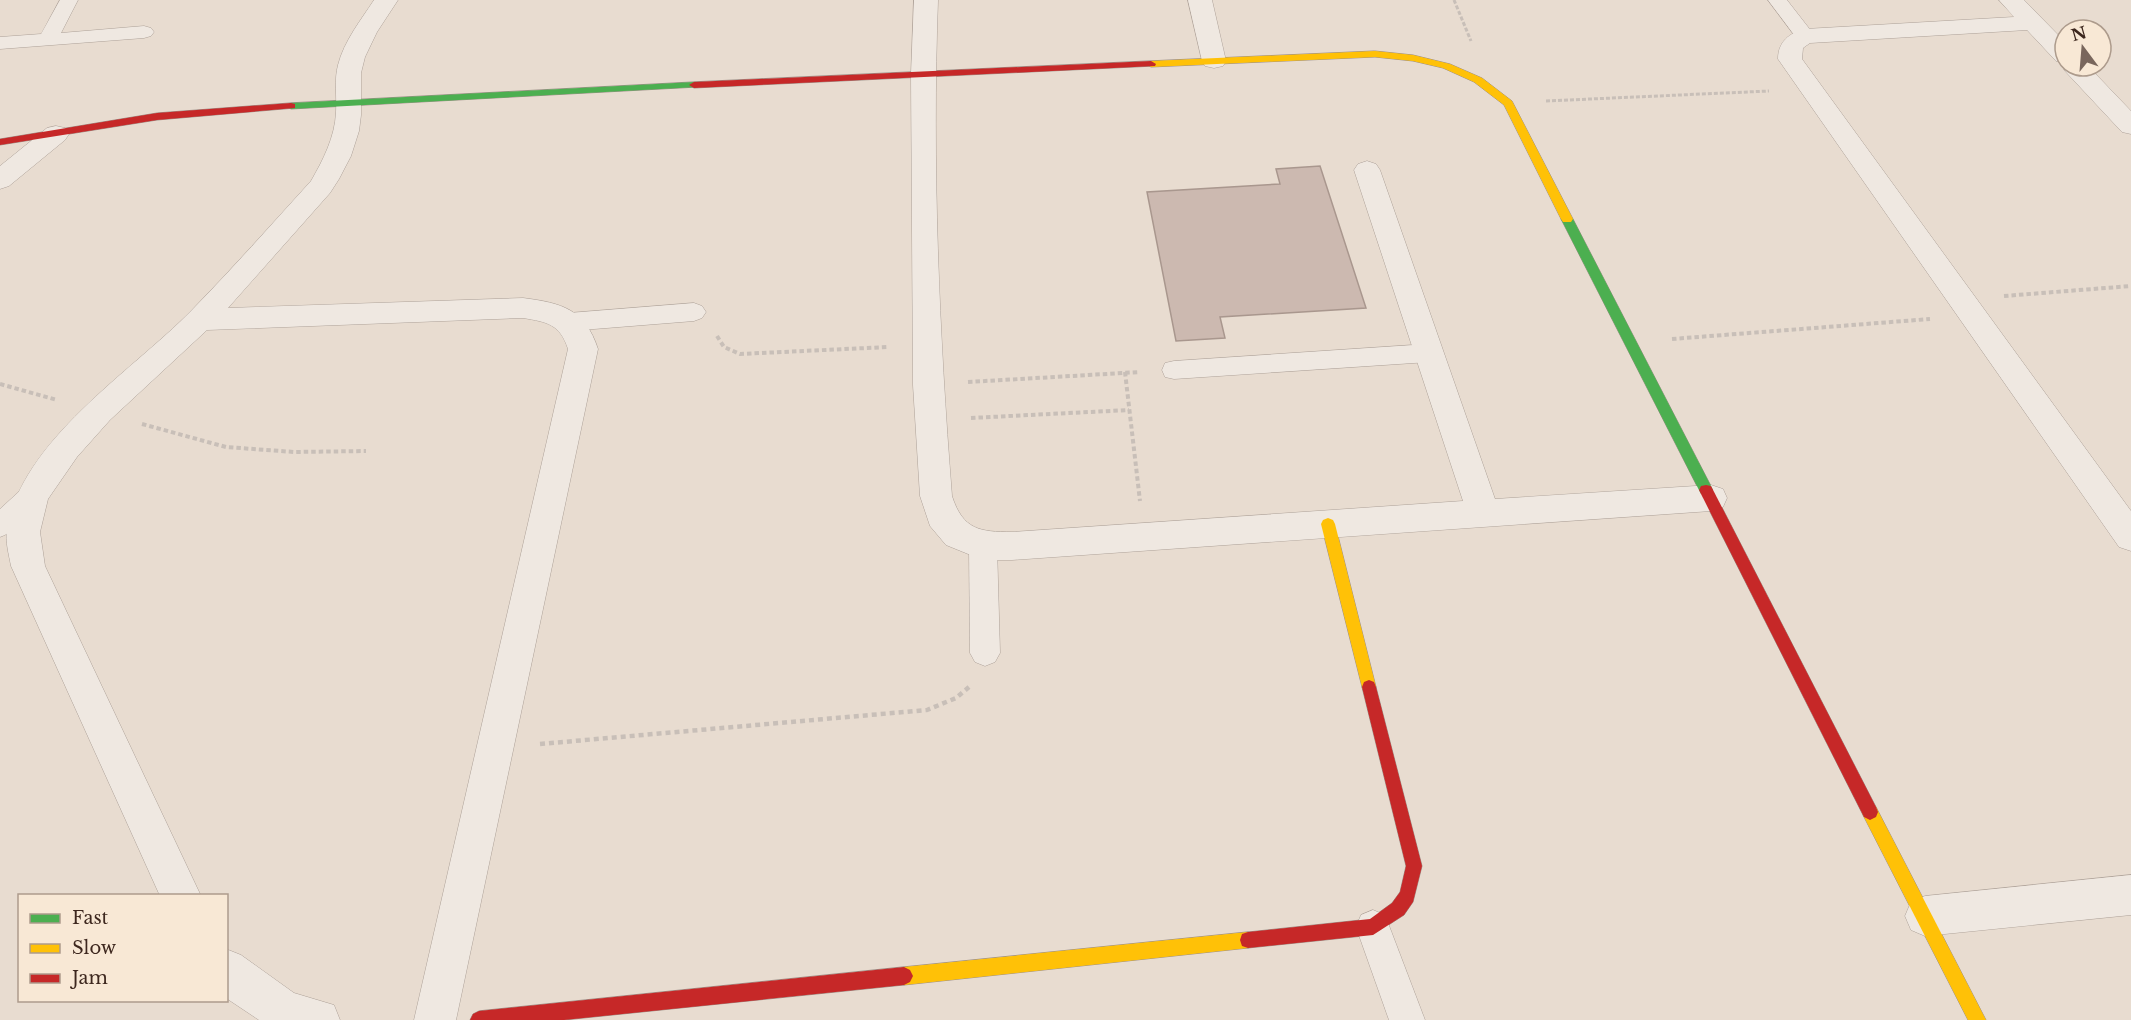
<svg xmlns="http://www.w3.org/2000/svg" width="2131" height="1020" viewBox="0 0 2131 1020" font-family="'Libre Baskerville',serif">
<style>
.building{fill:#ccb9b0;stroke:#a9978e;stroke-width:1.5}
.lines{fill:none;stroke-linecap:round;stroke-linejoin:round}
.lane-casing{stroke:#ada198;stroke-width:1}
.street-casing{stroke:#ada198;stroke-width:1}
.fast-casing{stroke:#9d9088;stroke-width:1}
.slow-casing{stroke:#9d9088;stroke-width:1}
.jam-casing{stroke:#9d9088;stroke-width:1}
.path-far2{stroke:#c8bfb8;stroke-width:3;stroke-dasharray:4 2;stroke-linecap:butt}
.path-far1{stroke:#c8bfb8;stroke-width:4;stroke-dasharray:4.5 3;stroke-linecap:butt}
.path{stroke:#c8bfb8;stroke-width:4.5;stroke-dasharray:5 4;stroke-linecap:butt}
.lane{fill:#efe8e1;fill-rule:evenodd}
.street{fill:#efe8e1;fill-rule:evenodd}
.fast{fill:#4caf50;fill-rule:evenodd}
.slow{fill:#ffc107;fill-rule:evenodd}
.jam{fill:#c62828;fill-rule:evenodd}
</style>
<rect width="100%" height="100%" fill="#e8dcd0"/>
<path class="building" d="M1320,166L1366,308L1220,317L1225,338L1176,341L1147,192L1280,184L1276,169Z"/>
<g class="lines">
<g class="lane-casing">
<g id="lane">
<path d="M60,0H78L61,33L144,26L151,28L154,32L151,36L144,38L0,49V37L41,34Z"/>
<path d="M1768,0H1787L1815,36L1812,40H1798Z"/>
<path d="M694,303L702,306L706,312L702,318L694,321L569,331L561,328L557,322L561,316L569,313Z"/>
<path d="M1429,344L1438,347L1441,353L1438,359L1429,362L1174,379L1165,377L1162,370L1165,363L1174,361Z"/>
<path d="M33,484L42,487L46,495C38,511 17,531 0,537V509L24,487Z"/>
<path d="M983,534L993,538L997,546L1000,653L995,662L985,666L975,662L970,653L969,546L973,538Z"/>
<path d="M1373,910L1385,915L1425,1020H1389L1356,927L1361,915Z"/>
</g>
</g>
<g class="street-casing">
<g id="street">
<path d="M374,0H398L377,32L365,57L361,73V115L359,131L351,156L339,179L330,193L228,308L523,298C562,303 585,309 598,349L456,1020H414L568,349C560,324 547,322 523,318L207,330L110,420L77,457L48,499L40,532L45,566L201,896H160L11,566C9,555 5,541 7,530C21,441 131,372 191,311C232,269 271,225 311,181C323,160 335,137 336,112C337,96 334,80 338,65C344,41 361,20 374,0Z"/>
<path d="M914,0H938C932,164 939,333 952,496C963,530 980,532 1012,532L1463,501L1354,170L1358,164L1367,161L1376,164L1380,170L1495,499L1711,485L1723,489L1727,498L1723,507L1711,511L1012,560H983L946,545L930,526L920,496L913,385L911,74Z"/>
<path d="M1188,0H1212L1226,61L1223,66L1214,68L1205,66L1202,61Z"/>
<path d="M1999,0H2024L2065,42V66H2088L2131,111V134L2122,132L2065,71L2062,66L2064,63L2056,61L2027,30L1810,43L1803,48L1802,59L2131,511V551L2119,547L1778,59C1778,42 1789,33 1805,29L2014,17Z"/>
<path d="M56,126L65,128L69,134L65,140L9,186L0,189V166L47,128Z"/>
<path d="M2131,875V915L1925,936L1911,930L1905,916L1911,902L1925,896Z"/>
<path d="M226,949L241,955L294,993L334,1005L340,1020H259L226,998Z"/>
</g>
</g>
<g class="fast-casing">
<g id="fast">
<path d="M694,82L698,83V87L291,109L286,106L291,103Z"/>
<path d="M1567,215L1573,219L1711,486L1713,490L1711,494H1701L1561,219Z"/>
</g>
</g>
<g class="slow-casing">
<g id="slow">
<path d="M1375,51L1413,55L1450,64L1482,78L1512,101L1573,219L1571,222H1563L1561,219L1504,105L1474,82L1443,68L1413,61L1375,57L1151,67L1146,64L1151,61Z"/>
<path d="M1328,518L1333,520L1335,524L1376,687L1374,692L1369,694L1364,692L1362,687L1321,524L1323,520Z"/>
<path d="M1870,804L1876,807L1986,1020H1968L1864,817L1862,812L1864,807Z"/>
<path d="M1248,932L1254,934L1256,940L1254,946L1248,948L904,985L898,982L895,976L898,970L904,967Z"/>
</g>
</g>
<g class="jam-casing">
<g id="jam">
<path d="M1151,61L1156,64L1155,66L694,88L689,85L694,82Z"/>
<path d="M291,103L295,104V108L157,120L0,145V139L157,113Z"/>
<path d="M1706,485L1711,486L1876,807L1878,812L1876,817L1870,820L1864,817L1699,490L1701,486Z"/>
<path d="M1369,680L1374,682L1376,687L1422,866L1413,902L1404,915L1373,935L1248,948L1242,946L1240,940L1242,934L1248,932L1370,919L1392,903L1400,892L1406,866L1362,687L1364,682Z"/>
<path d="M904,967L910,970L913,976L910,982L904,985L564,1020H470L473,1014L479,1011Z"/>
</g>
</g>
<g class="path-far2">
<path d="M1454,0L1471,41"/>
<path d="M1546,101L1769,91"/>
</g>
<g class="path-far1">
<path d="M2004,296L2131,286"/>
<path d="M717,336L724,347L740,354L888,347"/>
<path d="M1672,339L1930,319"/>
<path d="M1125,372L1140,501"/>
<path d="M968,382L1140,372"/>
<path d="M0,384L57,400"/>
<path d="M971,418L1129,410"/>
<path d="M142,424L226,447L294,452L366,451"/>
</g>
<path class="path" d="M540,744L927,710L956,698L969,687"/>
<use href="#lane" class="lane"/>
<use href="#street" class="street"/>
<use href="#fast" class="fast"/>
<use href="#slow" class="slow"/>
<use href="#jam" class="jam"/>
</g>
<rect x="18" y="894" width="210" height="108" fill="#f8e8d5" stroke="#ad9b8c" stroke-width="1.5"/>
<rect x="30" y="914" width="30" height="9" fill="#4caf50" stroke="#ad9b8c" stroke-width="1.5"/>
<text x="72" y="924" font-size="18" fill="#3d271e">Fast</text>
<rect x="30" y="944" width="30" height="9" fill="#ffc107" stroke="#ad9b8c" stroke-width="1.5"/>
<text x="72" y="954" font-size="18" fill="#3d271e">Slow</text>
<rect x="30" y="974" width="30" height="9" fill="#c62828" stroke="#ad9b8c" stroke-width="1.5"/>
<text x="72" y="984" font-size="18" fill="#3d271e">Jam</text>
<g transform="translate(2083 48) rotate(344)"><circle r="28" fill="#f8e8d5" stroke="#ad9b8c" stroke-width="1.5"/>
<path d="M0-4.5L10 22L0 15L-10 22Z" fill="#79665c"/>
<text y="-9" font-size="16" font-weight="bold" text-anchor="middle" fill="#3d271e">N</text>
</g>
</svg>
